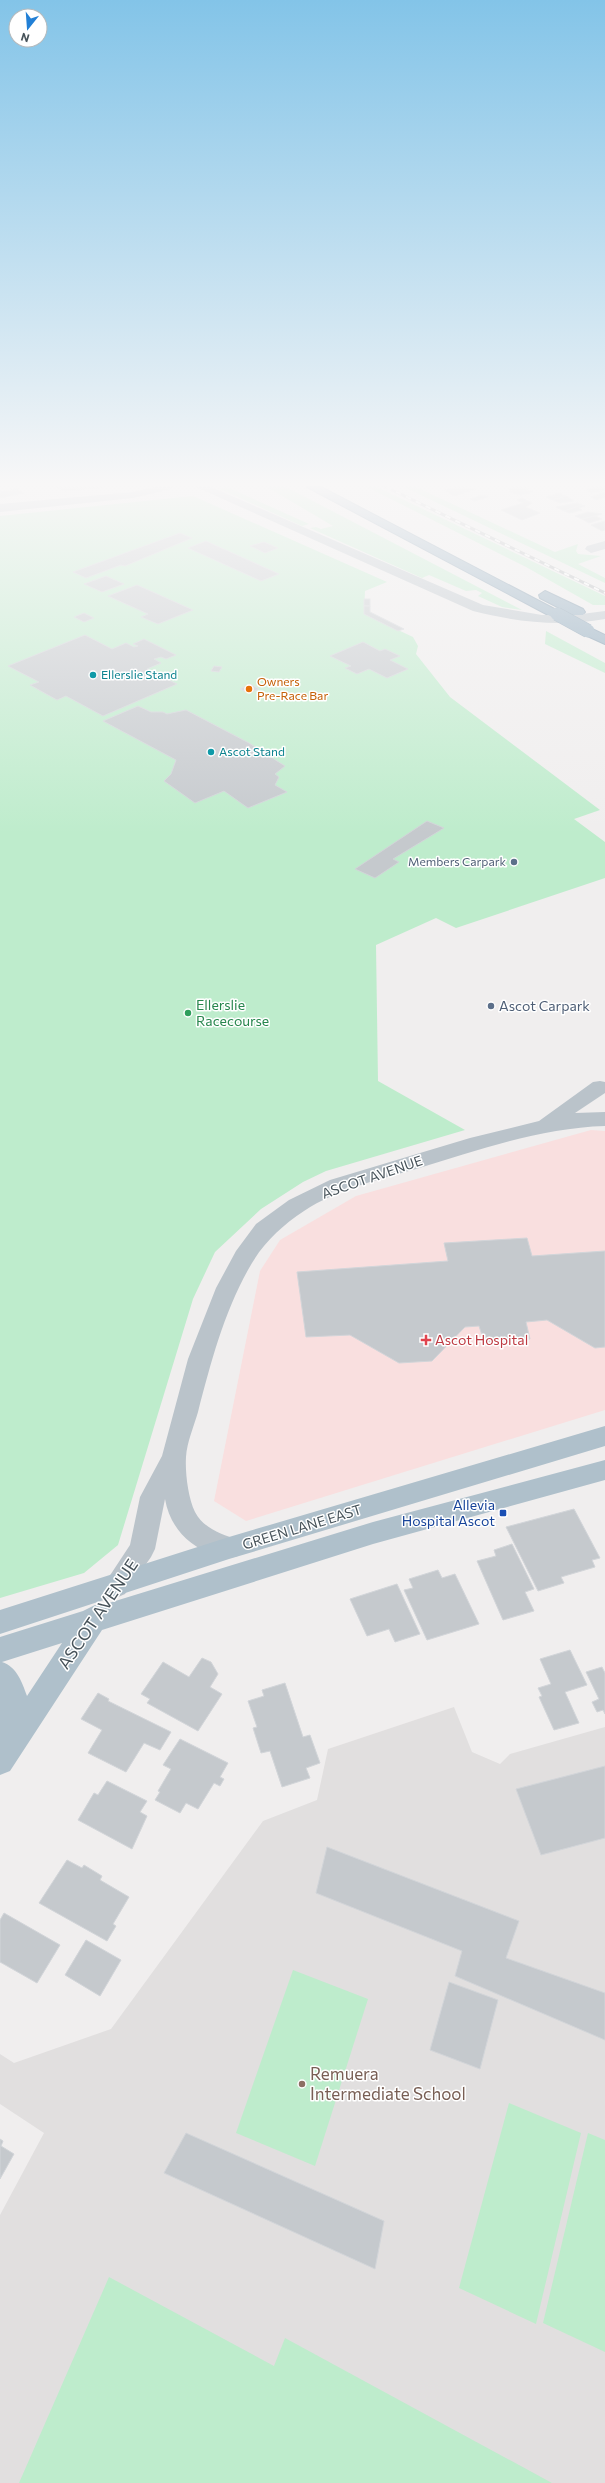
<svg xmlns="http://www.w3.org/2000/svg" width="605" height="2483" viewBox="0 0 605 2483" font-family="Commissioner,sans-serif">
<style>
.education{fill:#e1dfdf}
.medical{fill:#f9dfdf}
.green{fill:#beeccc}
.building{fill:#c5c9cd;stroke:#d2d5d9}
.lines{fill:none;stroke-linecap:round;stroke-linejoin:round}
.highway-casing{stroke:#7390a6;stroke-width:2}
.minor{fill:#bac3ca;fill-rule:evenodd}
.major{fill:#afc0cb;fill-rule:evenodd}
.highway{fill:#88a5ba;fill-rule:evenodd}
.rail-casing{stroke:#b0b4b8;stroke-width:3}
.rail{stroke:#fff;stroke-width:2;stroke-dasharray:5.5;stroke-linecap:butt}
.highway-bridge-casing{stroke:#7390a6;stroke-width:14;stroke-linecap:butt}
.highway-bridge{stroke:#88a5ba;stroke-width:13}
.culture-dot{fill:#0f9aa8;stroke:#fff;stroke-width:1.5}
.food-dot{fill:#e8710a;stroke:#fff;stroke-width:1.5}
.service-dot{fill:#5c6f8a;stroke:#fff;stroke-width:1.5}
.leisure-dot{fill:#2e9e5b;stroke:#fff;stroke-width:1.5}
.health-dot{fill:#e0444e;stroke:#fff;stroke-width:1.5}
.transit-dot{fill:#1a4fb4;stroke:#fff;stroke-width:1.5}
.education-dot{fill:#8d6e63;stroke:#fff;stroke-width:1.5}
.labels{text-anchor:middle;stroke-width:3;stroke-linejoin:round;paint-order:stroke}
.far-culture-label{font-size:12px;fill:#0d838f;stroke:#fff;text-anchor:start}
.far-food-label{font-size:12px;fill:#c56008;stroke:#fff;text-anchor:start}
.far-service-label{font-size:12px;fill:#4e5e75;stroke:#fff;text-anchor:end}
.leisure-label{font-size:14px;fill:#27864d;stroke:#fff;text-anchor:start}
.service-label{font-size:14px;fill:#4e5e75;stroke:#fff;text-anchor:start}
.street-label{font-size:14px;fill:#47535a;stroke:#fff}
.health-label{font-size:14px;fill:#be3a42;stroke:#fff;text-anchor:start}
.transit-label{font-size:14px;fill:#164399;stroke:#fff;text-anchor:end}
.near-street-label{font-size:17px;fill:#47535a;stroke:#fff}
.near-education-label{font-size:17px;fill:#785e54;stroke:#fff;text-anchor:start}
</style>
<rect width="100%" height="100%" fill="#f0eeee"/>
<path class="education" d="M454,1707L472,1752L500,1764L510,1754L605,1727V2483H0V2215L44,2133L0,2104V2054L14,2063L111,2029L263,1821L317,1800L328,1749Z"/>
<path class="medical" d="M591,1130L605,1131V1410L246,1521L214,1501L260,1271L280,1240L356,1196Z"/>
<g class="green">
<path d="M227,487L309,524L302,526L220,489Z"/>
<path d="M267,487H286L522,610L502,607L478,596L482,593L476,590L466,591L429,575L422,578L310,528L316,527L321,529L333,526Z"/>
<path d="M367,487H377L605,596V605H593L526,567Z"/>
<path d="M404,487H416L555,552L578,544L576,551L578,554L601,556L578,564L605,578V583Z"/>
<path d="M193,496L387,582L365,591L364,614L413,637L418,646L416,654L450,697L600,810L574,819L605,842V878L456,928L436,918L376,945L378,1081L465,1130L326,1171L303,1182L261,1209L215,1252L193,1299L118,1545L84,1573L0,1598V516Z"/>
<path d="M546,631L605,663V673L545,644Z"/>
<path d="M293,1970L368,1999L315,2166L236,2133Z"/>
<path d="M509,2103L581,2133L536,2324L459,2288Z"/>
<path d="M588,2133L605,2140V2352L543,2323Z"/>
<path d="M109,2277L274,2366L285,2338L552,2483H19Z"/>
</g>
<g class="building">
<path d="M56,487H105L64,491Z"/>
<path d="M460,487L476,489L454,496L444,490Z"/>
<path d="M517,487H527L529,488L525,489L533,492L521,495L509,492L512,491L508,489Z"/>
<path d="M596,487H605V490L591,493L586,490Z"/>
<path d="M17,489L24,493L0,498V492Z"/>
<path d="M605,492V497L597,500L591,497Z"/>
<path d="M559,493L566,496L553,500L546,497Z"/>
<path d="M482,495L488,497L475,501L470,499Z"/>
<path d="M566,496L574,501L560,503L553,500Z"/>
<path d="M522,498L532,503L526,507L540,513L522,520L501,510L523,503L517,500Z"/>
<path d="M577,503L582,505L564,511L556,507Z"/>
<path d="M582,505L585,506L579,508L582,510L570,513L564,511Z"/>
<path d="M588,512L602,514L582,519L575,516Z"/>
<path d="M595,516L602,519L589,523L582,519Z"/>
<path d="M605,521V530L602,531L591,525Z"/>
<path d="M180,533L192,538L125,566L121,565L86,578L73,572Z"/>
<path d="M206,541L279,574L261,581L188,548Z"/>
<path d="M264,542L278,548L265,553L250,546Z"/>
<path d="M106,576L124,584L102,592L84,584Z"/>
<path d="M137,585L193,610L158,624L141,617L148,614L108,596Z"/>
<rect x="364" y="599" width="6" height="7"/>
<path d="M364,606H370V612L404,629L398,631L364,614Z"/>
<path d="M84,613L94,618L84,622L74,617Z"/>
<path d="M85,635L112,649L126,643L134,647L138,646L133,644L144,639L176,655L166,659L161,657L154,659L161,663L147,669L177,684L103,716L66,696L57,700L30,685L39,682L8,666Z"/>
<path d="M363,642L380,651L385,649L400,656L390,660L408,669L387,678L369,669L357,674L345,668L351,666L330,656Z"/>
<path d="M214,666L222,667L219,672L211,671Z"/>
<path d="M250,684L259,689L249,693L240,689Z"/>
<path d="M138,706L151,712H163L167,714L186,710L249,743L285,766L275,774L279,777L275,785L287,792L248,808L224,791L195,803L164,781L171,774L176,760L103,721Z"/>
<path d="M427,821L444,828L393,859L399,862L375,878L355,869Z"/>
<path d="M527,1238L532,1256L605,1251V1347L595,1348L547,1320L526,1322L530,1339L493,1342H484L479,1326L465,1327L432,1361L399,1363L350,1335L306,1337L297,1272L448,1261L444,1243Z"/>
<path d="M574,1509L600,1558L592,1560L595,1567L561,1577L564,1583L538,1591L506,1527Z"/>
<path d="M512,1544L534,1589L525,1592L534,1611L503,1620L477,1561L496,1556L494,1550Z"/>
<path d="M438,1570L442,1578L455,1574L479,1624L427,1640L404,1590L413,1588L409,1579Z"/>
<path d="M397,1584L420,1634L395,1642L389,1629L367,1636L350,1599Z"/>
<path d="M570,1650L587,1685L565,1692L579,1723L554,1730L539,1697L542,1696L538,1688L551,1684L540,1659Z"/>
<path d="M202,1658L211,1662L218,1674L210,1687L222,1694L198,1731L147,1703L150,1699L141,1694L163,1662L189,1677Z"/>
<path d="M602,1667L605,1673V1714L603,1710L597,1712L592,1702L599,1699L586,1672Z"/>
<path d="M285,1683L303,1737L310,1735L320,1763L306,1768L310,1778L282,1787L270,1751L261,1753L253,1728L257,1727L248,1701L264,1696L262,1690Z"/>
<path d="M98,1693L109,1699L108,1701L171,1732L160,1750L144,1743L126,1772L88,1753L102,1730L81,1719Z"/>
<path d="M180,1739L228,1763L220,1777L224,1779L220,1786L214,1783L198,1809L186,1803L180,1813L155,1800L160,1792L158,1791L171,1769L163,1765Z"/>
<path d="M605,1766V1838L541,1855L516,1789Z"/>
<path d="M107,1781L147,1801L140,1812L147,1816L132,1849L78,1820L94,1793L98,1795Z"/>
<path d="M327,1847L519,1921L506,1958L605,1993V2040L455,1976L462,1951L316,1893Z"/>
<path d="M67,1860L82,1868L84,1865L102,1876L100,1880L129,1897L113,1924L116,1926L107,1941L39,1903Z"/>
<path d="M4,1913L60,1945L37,1983L0,1962V1920Z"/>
<path d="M86,1940L121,1960L100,1996L65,1975Z"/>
<path d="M449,1982L498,2000L480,2069L430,2050Z"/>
<path d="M186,2133L384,2221L375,2269L164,2173Z"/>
<path d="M0,2139L3,2141L1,2146L14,2154L0,2179Z"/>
</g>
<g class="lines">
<g class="highway-casing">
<g id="highway">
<path d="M307,487H321L564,614L562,617H552Z"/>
<path d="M545,591L583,609L585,612L583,615H573L540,598L539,595Z"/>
<path d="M588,627L605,635V644L583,634L581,631Z"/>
</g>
</g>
<g class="minor">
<path d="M154,487H173L171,489L133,498L0,512V504L133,492Z"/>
<path d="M196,487H211L483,605L542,615H574L605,611V619C560,627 517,622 473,611Z"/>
<path d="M605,541V549L591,553L585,549L587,546Z"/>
<path d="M600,1081L605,1082V1093L575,1113L605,1112V1126C540,1128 478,1150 416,1169C378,1180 337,1189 304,1211C283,1225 265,1241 252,1263C225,1308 211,1362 198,1412C194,1426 187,1442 186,1457C185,1472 188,1498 195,1512C204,1529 222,1534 238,1540L242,1548L238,1556C229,1559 224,1558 215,1555C188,1546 170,1527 165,1499L155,1549L151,1557L125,1594L116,1598L107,1594L103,1586L130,1545L140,1497L162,1456L188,1359L216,1288L236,1251L256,1224L289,1200L330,1180L470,1138L539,1121L593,1082Z"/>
</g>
<g class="major">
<path d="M605,1426V1446L229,1559L0,1634V1610L229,1537Z"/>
<path d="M605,1460V1480L373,1544L102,1630L10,1771L0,1775V1637L83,1611L95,1605L99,1606L373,1522ZM62,1643L27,1696C22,1682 17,1667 2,1662Z"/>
</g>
<use href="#highway" class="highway"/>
<g class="rail-casing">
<path id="rail" d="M386,487L605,593"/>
</g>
<use href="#rail" class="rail"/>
<g class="highway-bridge-casing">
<path id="highway-bridge" d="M557,614L588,631"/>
</g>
<use href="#highway-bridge" class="highway-bridge"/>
</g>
<linearGradient id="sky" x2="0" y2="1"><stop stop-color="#83c4e8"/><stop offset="0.58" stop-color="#f8f7f7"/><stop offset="1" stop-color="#f8f7f7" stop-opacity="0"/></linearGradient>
<rect width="605" height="834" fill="url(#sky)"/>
<g class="culture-dot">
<circle cx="93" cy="675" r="4"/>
<circle cx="211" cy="752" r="4"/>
</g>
<circle class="food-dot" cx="249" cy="689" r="4"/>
<g class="service-dot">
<circle cx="514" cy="862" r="4"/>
<circle cx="491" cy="1006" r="4"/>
</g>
<circle class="leisure-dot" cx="188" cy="1013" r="4"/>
<path class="health-dot" d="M424 1334h4v4h4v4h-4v4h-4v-4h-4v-4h4z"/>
<rect class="transit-dot" x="499" y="1509" width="8" height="8" rx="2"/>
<circle class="education-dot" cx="302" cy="2084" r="4"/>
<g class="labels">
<g class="far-culture-label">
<text x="101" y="679">Ellerslie Stand</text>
<text x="219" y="756">Ascot Stand</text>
</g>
<g class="far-food-label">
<text x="257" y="686">Owners<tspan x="257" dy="14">Pre-Race Bar</tspan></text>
</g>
<g class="far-service-label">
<text x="506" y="866">Members Carpark</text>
</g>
<g class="leisure-label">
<text x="196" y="1010">Ellerslie<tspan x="196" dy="16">Racecourse</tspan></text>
</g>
<g class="service-label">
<text x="499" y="1011">Ascot Carpark</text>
</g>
<g class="street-label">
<text transform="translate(372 1177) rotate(-19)" y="5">ASCOT AVENUE</text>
<text transform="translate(302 1527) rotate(-17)" y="5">GREEN LANE EAST</text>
</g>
<g class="health-label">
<text x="435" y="1345">Ascot Hospital</text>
</g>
<g class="transit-label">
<text x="495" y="1510">Allevia<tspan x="495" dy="16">Hospital Ascot</tspan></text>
</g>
<g class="near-street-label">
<text transform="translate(98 1614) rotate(-56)" y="6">ASCOT AVENUE</text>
</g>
<g class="near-education-label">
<text x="310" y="2080">Remuera<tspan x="310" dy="20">Intermediate School</tspan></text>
</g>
</g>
<g transform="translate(28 28) rotate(197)"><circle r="19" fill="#ffffff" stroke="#b5babd"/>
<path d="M0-3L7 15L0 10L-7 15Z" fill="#2280d6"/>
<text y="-6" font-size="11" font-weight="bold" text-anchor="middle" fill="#47535a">N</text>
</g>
</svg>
